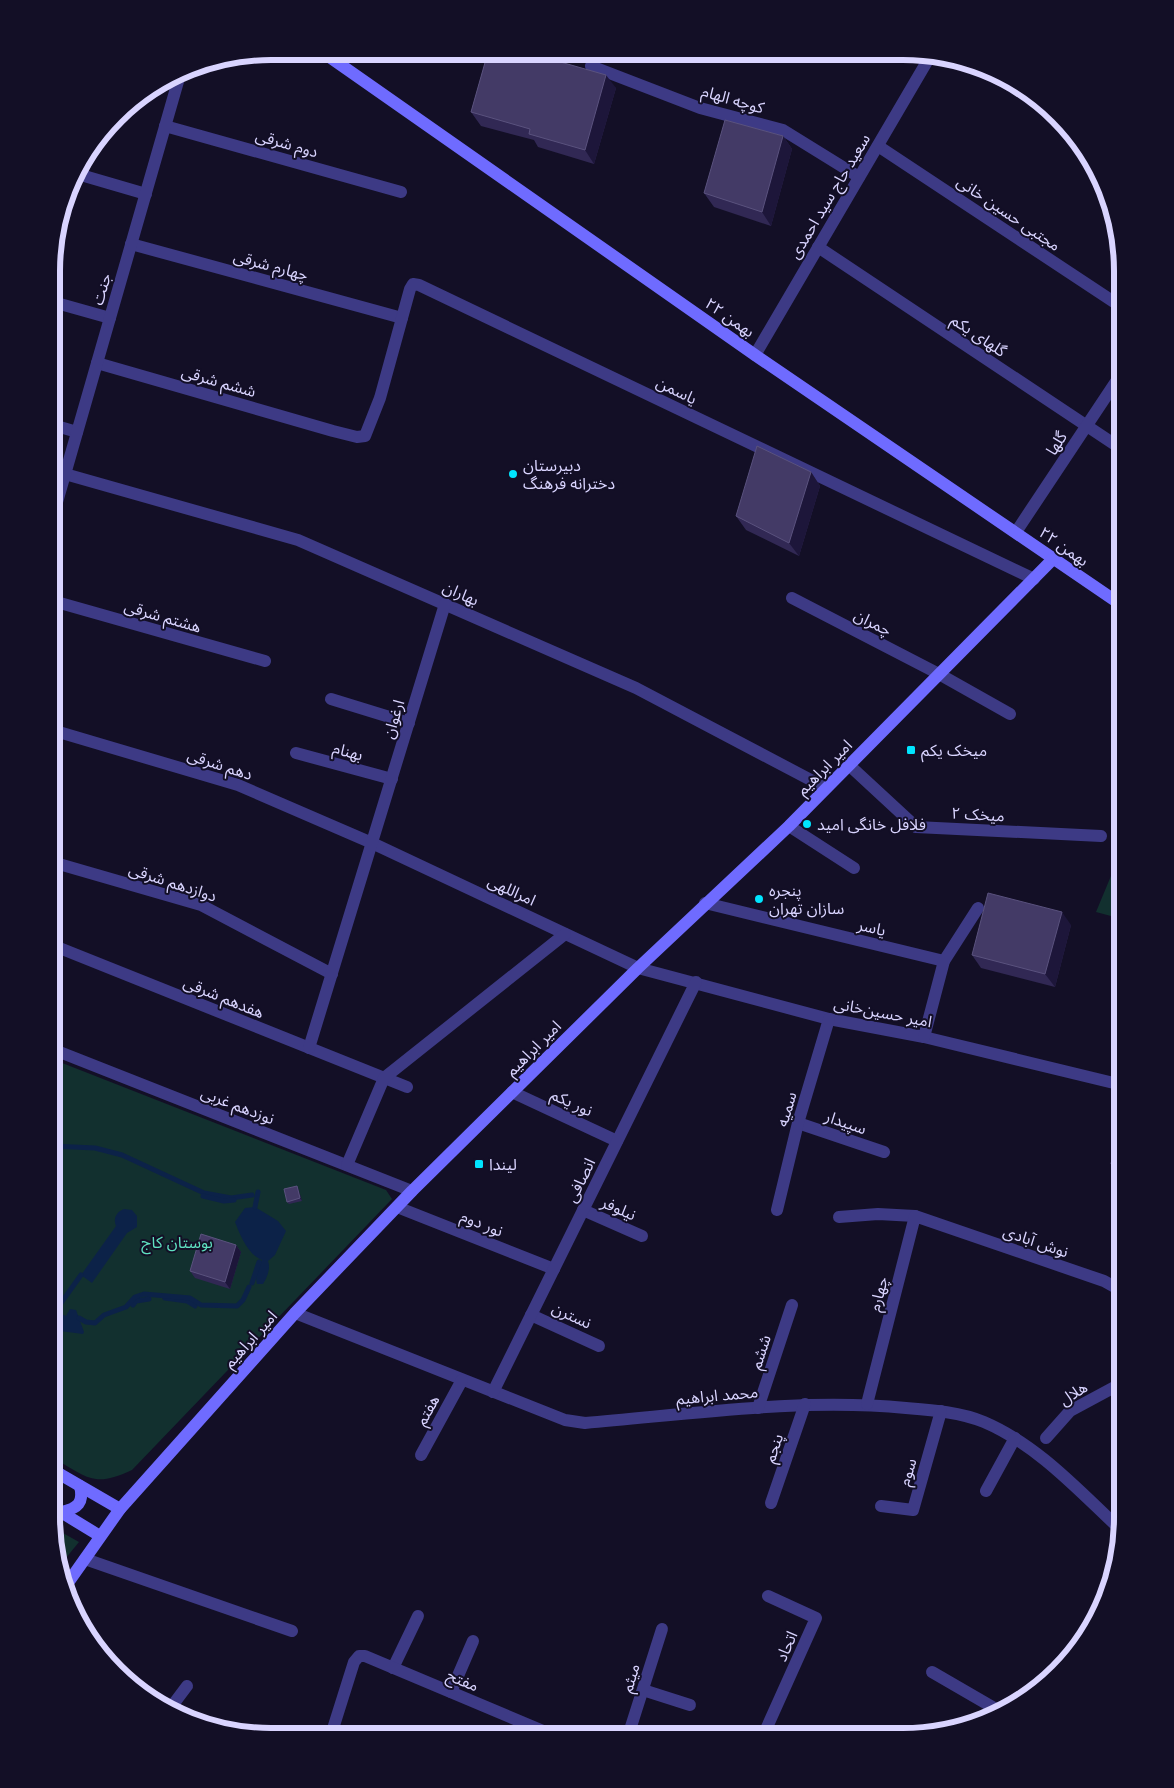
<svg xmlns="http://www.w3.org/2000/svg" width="1174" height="1788" viewBox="0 0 1174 1788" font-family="'Varela Round','Noto Sans Arabic',sans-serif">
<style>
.green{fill:#12302f}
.water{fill:#0c2248}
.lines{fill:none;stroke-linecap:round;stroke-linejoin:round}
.stream{stroke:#0c2248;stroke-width:5}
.minor{stroke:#3d3a85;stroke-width:12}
.tertiary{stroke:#3d3a85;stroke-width:12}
.secondary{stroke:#6f6bff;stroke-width:12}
.wall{fill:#312854}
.shaded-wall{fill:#1d163a}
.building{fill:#433a66;stroke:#5a527e}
.poi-dot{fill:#00e5ff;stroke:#130f26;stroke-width:2}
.labels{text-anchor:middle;stroke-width:4;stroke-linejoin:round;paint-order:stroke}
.street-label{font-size:16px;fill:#d9d4ff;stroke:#130f26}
.poi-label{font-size:16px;fill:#d9d4ff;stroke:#130f26;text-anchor:start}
.park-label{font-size:16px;fill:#5fe0c0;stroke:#130f26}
.rim{fill:none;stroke:#d9d4ff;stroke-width:6}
</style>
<rect width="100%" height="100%" fill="#130f26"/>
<g class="green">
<path d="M1123,847L1122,919L1096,912Z"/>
<path d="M52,1059L386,1190L392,1199L132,1470C92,1489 87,1476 51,1457Z"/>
<path d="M54,1528L79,1542L61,1564Z"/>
</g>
<g class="water">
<path d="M255,1207L278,1221L286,1231L275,1255L268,1261C271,1268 267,1278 263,1284H257C255,1276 257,1267 262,1260C248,1255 240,1235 235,1222L245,1208Z"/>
<path d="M124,1209L132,1210L137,1216V1227L127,1233L92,1283L81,1275L116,1226C113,1219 116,1212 124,1209Z"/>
<path d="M70,1309L76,1310L84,1332L83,1334L52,1330V1310L66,1316Z"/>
</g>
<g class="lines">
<g class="stream">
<path d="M52,1146L95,1148L122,1155L204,1193L231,1198L252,1195"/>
<path d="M203,1196L224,1201L234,1200"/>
<path d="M255,1207L258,1192"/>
<path d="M252,1283L259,1262"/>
<path d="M165,1298L187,1301L195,1306"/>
<path d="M133,1305L136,1301L149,1299"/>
<path d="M52,1308L56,1310L81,1275"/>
<path d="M79,1318L86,1322L95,1323L104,1315L126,1307L135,1297L144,1294L190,1298L201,1305L237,1306L243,1300L249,1287"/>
</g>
<g class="minor">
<path d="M591,66L700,108L783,130L859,177"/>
<path d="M165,126L401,192"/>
<path d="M878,146L1123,308"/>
<path d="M74,173L146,194"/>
<path d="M131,244L402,318"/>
<path d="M818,247L1123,450"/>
<path d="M53,302L110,318"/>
<path d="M755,355L932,53"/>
<path d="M97,363L333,431L357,437L365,436L380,398L410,289L413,284L419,285L1034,579"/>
<path d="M53,425L77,432"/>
<path d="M65,474L298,540L636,688L826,788"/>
<path d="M1016,532L1123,371"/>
<path d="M792,598L939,674L1010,714"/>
<path d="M53,601L265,661"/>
<path d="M331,699L409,723"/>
<path d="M52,730L238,785L372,843L638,968L829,1019L924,1037L1122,1085"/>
<path d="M296,753L392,779"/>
<path d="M849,765L916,827L1101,836"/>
<path d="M789,826L854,868"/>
<path d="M52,862L201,905L332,974"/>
<path d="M705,903L944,961"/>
<path d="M52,945L407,1087"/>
<path d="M924,1037L944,961L978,908"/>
<path d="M309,1048L445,604"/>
<path d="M52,1049L412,1191"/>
<path d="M512,1092L617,1141"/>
<path d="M798,1123L884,1152"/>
<path d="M347,1165L384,1078L565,934"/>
<path d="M397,1207L554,1269"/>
<path d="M583,1210L642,1236"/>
<path d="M777,1210L798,1123L829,1019"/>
<path d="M839,1217L878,1214L915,1216"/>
<path d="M295,1313L565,1420L585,1423C692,1414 799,1398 906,1408C931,1410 960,1412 984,1422C1038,1445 1080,1492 1122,1531"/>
<path d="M531,1315L599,1346"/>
<path d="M493,1392L696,982"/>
<path d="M867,1404L915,1216L1104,1281L1122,1291"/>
<path d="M758,1408L792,1305"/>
<path d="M1046,1438L1070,1411L1122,1383"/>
<path d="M421,1455L462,1380"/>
<path d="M986,1491L1015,1438"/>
<path d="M771,1503L805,1404"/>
<path d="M881,1506L913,1510L941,1411"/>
<path d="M85,1559L292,1631"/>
<path d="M393,1668L418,1616"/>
<path d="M932,1672L1001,1712"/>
<path d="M643,1690L690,1705"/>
<path d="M451,1692L473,1641"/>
<path d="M169,1710L187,1686"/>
<path d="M331,1735L354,1662L359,1656H365L555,1736"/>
<path d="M628,1736L662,1629"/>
<path d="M763,1736L816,1618L768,1596"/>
</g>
<path class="tertiary" d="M53,516L181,71"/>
<g class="secondary">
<path d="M321,51L755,355L1123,606"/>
<path d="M51,1469L120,1509"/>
<path d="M51,1506L100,1536"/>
<path d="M62,1512C78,1508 84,1503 80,1486"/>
<path d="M65,1587L120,1509L295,1313L412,1191L638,968L789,826L1053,559"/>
</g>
</g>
<g class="wall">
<path d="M488,52H554L561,62L616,88L594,164L538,147L534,140L481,126L471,112Z"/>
<path d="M783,136L792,149L771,226L714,207L704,193Z"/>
<path d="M811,472L820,486L799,556L746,530L736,516Z"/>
<path d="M1071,925L1055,987L981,968L972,955Z"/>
<path d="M1122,1107V1178H1120L1111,1164Z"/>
<path d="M297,1186L298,1188L302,1201L289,1204L287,1202Z"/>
<path d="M236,1245L241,1252L230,1289L195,1278L190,1271Z"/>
</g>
<g class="shaded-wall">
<path d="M552,52H554L562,63L550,59Z"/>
<path d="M606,75L616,88L594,164L585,150Z"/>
<path d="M783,136L792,149L771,226L762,212Z"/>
<path d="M811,472L820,486L799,556L789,543Z"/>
<path d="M1062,912L1071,925L1055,987L1045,974Z"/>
<path d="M297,1186L298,1188L302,1201L300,1198Z"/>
<path d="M236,1245L241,1252L230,1289L225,1282Z"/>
</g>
<g class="building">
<path d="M488,52H552L550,59L606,75L585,150L529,134L530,129L471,112Z"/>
<path d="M725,120L783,136L762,212L704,193Z"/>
<path d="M757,446L811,472L789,543L736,516Z"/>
<path d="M988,893L1062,912L1045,974L972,955Z"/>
<path d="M1122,1107V1165L1111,1164Z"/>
<path d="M297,1186L300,1198L287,1202L284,1189Z"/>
<path d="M201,1234L236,1245L225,1282L190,1271Z"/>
</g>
<g class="poi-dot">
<circle cx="513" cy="474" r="5"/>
<rect x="906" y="745" width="10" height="10" rx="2.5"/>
<circle cx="807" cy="824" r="5"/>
<circle cx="759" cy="899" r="5"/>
<rect x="474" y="1159" width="10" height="10" rx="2.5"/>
</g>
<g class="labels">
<g class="street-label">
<text transform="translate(733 99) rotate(16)" y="6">کوچه الهام</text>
<text transform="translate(287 143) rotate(16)" y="6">دوم شرقی</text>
<text transform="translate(829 196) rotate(-59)" y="6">سعید حاج سید احمدی</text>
<text transform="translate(1009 213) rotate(34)" y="6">مجتبی حسین خانی</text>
<text transform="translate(271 265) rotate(15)" y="6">چهارم شرقی</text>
<text transform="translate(101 289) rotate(-74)" y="6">جنت</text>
<text transform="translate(730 317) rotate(35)" y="6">۲۲ بهمن</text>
<text transform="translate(979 335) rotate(34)" y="6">گلهای یکم</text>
<text transform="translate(219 381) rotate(16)" y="6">ششم شرقی</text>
<text transform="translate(677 390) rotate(26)" y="6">یاسمن</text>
<text transform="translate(1056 443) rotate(-57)" y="6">گلها</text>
<text transform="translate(1064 546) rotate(35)" y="6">۲۲ بهمن</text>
<text transform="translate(461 593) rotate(24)" y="6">بهاران</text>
<text transform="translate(163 616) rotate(16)" y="6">هشتم شرقی</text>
<text transform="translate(873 622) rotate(27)" y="6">چمران</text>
<text transform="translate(393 719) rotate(-73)" y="6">ارغوان</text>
<text transform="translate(348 751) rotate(15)" y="6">بهنام</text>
<text transform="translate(220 764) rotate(18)" y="6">دهم شرقی</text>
<text transform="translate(824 767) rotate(-45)" y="6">امیر ابراهیم</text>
<text transform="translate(978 814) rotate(3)" y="6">میخک ۲</text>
<text transform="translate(173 882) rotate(18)" y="6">دوازدهم شرقی</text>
<text transform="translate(512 890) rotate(25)" y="6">امراللهی</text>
<text transform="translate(872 927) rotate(13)" y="6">یاسر</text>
<text transform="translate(224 997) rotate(22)" y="6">هفدهم شرقی</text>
<text transform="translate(883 1012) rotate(11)" y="6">امیر حسین‌خانی</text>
<text transform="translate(533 1048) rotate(-45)" y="6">امیر ابراهیم</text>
<text transform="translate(572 1102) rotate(25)" y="6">نور یکم</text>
<text transform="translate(238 1105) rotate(21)" y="6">نوزدهم غربی</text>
<text transform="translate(786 1109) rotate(-74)" y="6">سمیه</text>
<text transform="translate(846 1122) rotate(19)" y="6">سپیدار</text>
<text transform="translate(580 1180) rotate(-64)" y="6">انصافی</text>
<text transform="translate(619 1208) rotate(24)" y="6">نیلوفر</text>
<text transform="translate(482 1223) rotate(22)" y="6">نور دوم</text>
<text transform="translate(1036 1241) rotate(19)" y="6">نوش آبادی</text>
<text transform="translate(878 1294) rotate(-76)" y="6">چهارم</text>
<text transform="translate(572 1315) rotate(25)" y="6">نسترن</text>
<text transform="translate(250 1339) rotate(-48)" y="6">امیر ابراهیم</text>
<text transform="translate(760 1352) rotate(-72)" y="6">ششم</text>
<text transform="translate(1073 1393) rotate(-33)" y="6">هلال</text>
<text transform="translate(717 1395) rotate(-5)" y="6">محمد ابراهیم</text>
<text transform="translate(427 1410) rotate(-61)" y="6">هفتم</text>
<text transform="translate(773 1448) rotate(-71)" y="6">پنجم</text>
<text transform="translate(907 1472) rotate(-74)" y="6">سوم</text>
<text transform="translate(786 1646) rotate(-66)" y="6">اتحاد</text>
<text transform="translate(630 1678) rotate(-73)" y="6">میثم</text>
<text transform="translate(463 1680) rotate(23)" y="6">مفتح</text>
</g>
<g class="poi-label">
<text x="523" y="471">دبیرستان<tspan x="523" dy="18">دخترانه فرهنگ</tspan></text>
<text x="921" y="756">میخک یکم</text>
<text x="817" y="830">فلافل خانگی امید</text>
<text x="769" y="896">پنجره<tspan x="769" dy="18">سازان تهران</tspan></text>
<text x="489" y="1170">لیندا</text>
</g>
<g class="park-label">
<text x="177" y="1248">بوستان کاج</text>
</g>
</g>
<path d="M0 0H1174V1788H0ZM271 60H903A211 211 0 0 1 1114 271V1517A211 211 0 0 1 903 1728H271A211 211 0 0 1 60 1517V271A211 211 0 0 1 271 60Z" fill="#130f26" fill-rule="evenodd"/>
<path class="rim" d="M271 60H903A211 211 0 0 1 1114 271V1517A211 211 0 0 1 903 1728H271A211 211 0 0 1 60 1517V271A211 211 0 0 1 271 60Z"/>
</svg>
